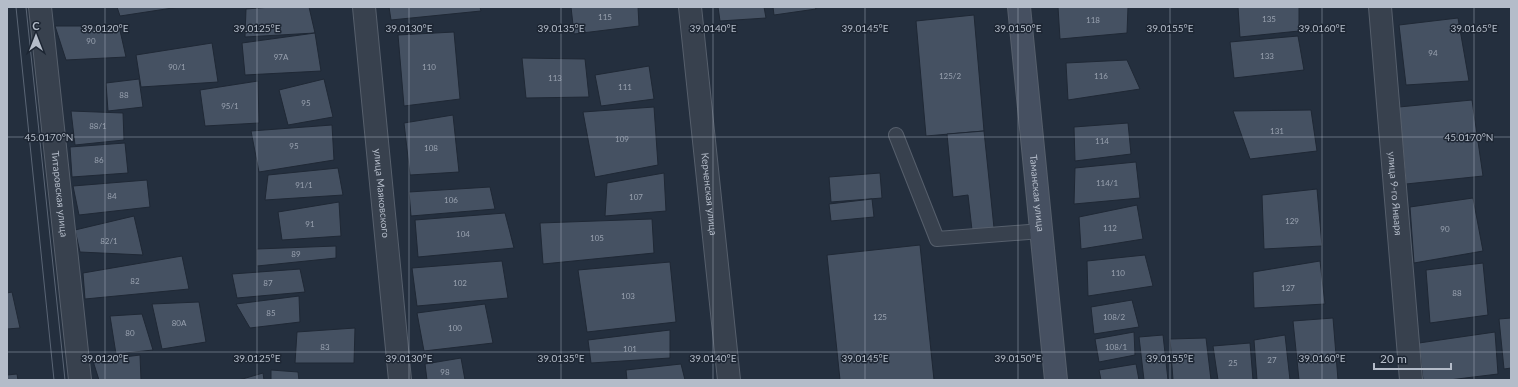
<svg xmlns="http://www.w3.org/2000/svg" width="1518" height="387" viewBox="0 0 1518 387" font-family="Lato,sans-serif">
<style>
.building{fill:#455162;stroke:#1f2835}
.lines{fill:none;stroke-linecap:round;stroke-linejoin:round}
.lane-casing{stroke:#565f6c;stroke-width:16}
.street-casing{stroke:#565f6c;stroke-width:24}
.secondary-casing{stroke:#565f6c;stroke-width:24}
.lane{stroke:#38414e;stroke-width:14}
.street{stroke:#38414e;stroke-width:22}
.secondary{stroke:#465061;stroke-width:22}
.tram{stroke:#5a6575;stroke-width:1}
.ticks{fill:none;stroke:#b4bcc9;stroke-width:1;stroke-opacity:0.45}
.labels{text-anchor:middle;stroke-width:3;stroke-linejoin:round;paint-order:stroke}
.number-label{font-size:8px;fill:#98a1af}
.street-label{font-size:10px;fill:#b4bcc9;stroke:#1d2633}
.ticks-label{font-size:10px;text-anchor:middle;fill:#b4bcc9;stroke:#1d2633;stroke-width:3;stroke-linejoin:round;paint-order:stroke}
</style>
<rect width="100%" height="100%" fill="#242f3e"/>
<g class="building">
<path d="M117,7H179L120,16Z"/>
<path d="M271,7H309L315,33L245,37L246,9Z"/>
<path d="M389,7H480L481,11L391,20Z"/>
<path d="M571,7H638L639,26L574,34Z"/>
<path d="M718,7H764L766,18L720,21Z"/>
<path d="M773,7H815L816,9L774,15Z"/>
<path d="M1058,7H1128L1127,33L1060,39Z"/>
<path d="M1238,7H1299V31L1240,37Z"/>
<path d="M974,15L984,131L926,136L916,21Z"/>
<path d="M1458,18L1469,81L1406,85L1399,25Z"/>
<path d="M55,26H119L126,57L66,60Z"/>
<path d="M454,32L460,99L404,106L398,35Z"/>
<path d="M315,33L321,71L245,75L242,43Z"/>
<path d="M1298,36L1304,70L1234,78L1230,42Z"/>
<path d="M212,43L218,82L141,87L136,55Z"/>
<path d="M522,58L585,59L589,97L526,98Z"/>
<path d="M1127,60L1140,89L1068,100L1066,63Z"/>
<path d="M649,66L654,99L601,106L595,75Z"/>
<path d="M139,79L143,107L108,111L106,83Z"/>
<path d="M324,79L333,117L288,125L279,90Z"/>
<path d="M258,81L259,123L205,126L200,90Z"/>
<path d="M1472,100L1483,176L1406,184L1399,107Z"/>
<path d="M654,107L658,165L595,177L583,112Z"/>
<path d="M1311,110L1317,151L1250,159L1233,111Z"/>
<path d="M71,111L123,113L124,140L75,145Z"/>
<path d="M453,115L459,172L410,175L404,123Z"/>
<path d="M1128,123L1131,154L1075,161L1074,127Z"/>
<path d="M332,125L334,160L259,172L251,131Z"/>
<path d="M984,131L994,228L972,230L968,195L953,197L947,134Z"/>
<path d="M125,143L128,173L72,177L70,147Z"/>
<path d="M1136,162L1140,198L1074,204L1075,168Z"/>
<path d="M338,168L343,195L265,200L268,175Z"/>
<path d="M664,173L666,211L605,216L607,183Z"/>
<path d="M880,173L882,198L831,202L829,177Z"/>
<path d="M147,180L150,207L79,215L73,186Z"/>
<path d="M490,187L495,209L411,216L409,192Z"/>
<path d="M1317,189L1322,246L1264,249L1262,195Z"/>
<path d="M1473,198L1483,251L1414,263L1410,207Z"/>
<path d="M872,199L874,217L831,221L829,204Z"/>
<path d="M339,202L341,236L282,240L278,212Z"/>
<path d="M1137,205L1143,239L1081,249L1079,217Z"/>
<path d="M505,213L514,248L418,257L415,220Z"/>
<path d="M134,216L143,255L80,252L75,230Z"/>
<path d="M652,219L654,253L543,264L540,223Z"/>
<path d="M920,245L934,380H840L827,255Z"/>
<path d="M336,246V258L257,266V249Z"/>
<path d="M1145,255L1153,286L1088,296L1087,261Z"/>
<path d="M182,256L189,289L85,299L83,273Z"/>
<path d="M502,261L508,298L417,306L412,268Z"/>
<path d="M1320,261L1325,304L1254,308L1253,272Z"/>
<path d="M670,262L676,322L587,332L578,270Z"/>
<path d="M1483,263L1488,315L1430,323L1426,270Z"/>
<path d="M300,269L305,292L237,298L232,274Z"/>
<path d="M12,292L20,328L7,329V293Z"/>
<path d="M299,296L300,322L250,328L236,304Z"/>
<path d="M1132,300L1139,327L1094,334L1091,307Z"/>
<path d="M199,302L206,342L162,349L152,304Z"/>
<path d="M485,304L493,343L424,351L417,313Z"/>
<path d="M142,314L153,350L116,354L110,316Z"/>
<path d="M1333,318L1338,380H1299L1293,321Z"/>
<path d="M1511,318V368L1504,369L1499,319Z"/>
<path d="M355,328L354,363H295L297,332Z"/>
<path d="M670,330V358L591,363L588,340Z"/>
<path d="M1134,332L1135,355L1099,362L1095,339Z"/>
<path d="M1495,332L1498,374L1449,380H1423L1419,343Z"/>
<path d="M1163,335L1168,380H1144L1139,337Z"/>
<path d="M1285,335L1290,380H1257L1254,340Z"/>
<path d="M1206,338L1211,380H1173L1170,339Z"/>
<path d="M1250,343L1253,380H1218L1213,346Z"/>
<path d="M140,355L141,380H99L93,361Z"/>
<path d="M461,358L465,380H427L425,364Z"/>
<path d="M681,364L685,380H627L626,370Z"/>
<path d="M1136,364L1139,380H1101L1099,370Z"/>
<path d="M271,370L298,372L299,380H271Z"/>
<path d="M263,373L264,380H239Z"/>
<path d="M17,374L18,380H7V375Z"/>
</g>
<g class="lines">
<g class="lane-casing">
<path id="lane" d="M896,135L937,239L1041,231"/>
</g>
<g class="street-casing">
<g id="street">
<path id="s1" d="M40,7L80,380"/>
<path id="s2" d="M364,7L400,380"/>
<path id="s3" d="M690,7L729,380"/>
<path id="s4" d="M1380,7L1411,380"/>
</g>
</g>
<g class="secondary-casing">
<g id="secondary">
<path id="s5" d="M1019,7L1056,380"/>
</g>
</g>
<use href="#lane" class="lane"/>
<use href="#street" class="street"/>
<use href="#secondary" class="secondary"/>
<g class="tram">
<path d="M16,7L54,380"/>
<path d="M26,7L65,380"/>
</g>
</g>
<path class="ticks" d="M105,7V380M257,7V380M409,7V380M561,7V380M713,7V380M865,7V380M1018,7V380M1170,7V380M1322,7V380M1474,7V380M7,137H1511M7,352H1511"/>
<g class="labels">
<g class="number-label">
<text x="605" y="20">115</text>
<text x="1269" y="22">135</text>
<text x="1093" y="23">118</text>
<text x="91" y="44">90</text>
<text x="1433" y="56">94</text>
<text x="1267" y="59">133</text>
<text x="281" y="60">97А</text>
<text x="177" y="70">90/1</text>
<text x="429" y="70">110</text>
<text x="950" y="79">125/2</text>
<text x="1101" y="79">116</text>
<text x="555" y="81">113</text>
<text x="625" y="90">111</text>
<text x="124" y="98">88</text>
<text x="306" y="106">95</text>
<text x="230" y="109">95/1</text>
<text x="98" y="129">88/1</text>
<text x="1277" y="134">131</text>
<text x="622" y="142">109</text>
<text x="1102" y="144">114</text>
<text x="294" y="149">95</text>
<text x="431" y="151">108</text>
<text x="99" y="163">86</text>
<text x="1107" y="186">114/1</text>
<text x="304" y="188">91/1</text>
<text x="112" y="199">84</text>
<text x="636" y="200">107</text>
<text x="451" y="203">106</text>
<text x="1292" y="224">129</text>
<text x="310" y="227">91</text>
<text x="1110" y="231">112</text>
<text x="1445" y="232">90</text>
<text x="463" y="237">104</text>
<text x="597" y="241">105</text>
<text x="109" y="244">82/1</text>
<text x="296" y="257">89</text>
<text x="1118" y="276">110</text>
<text x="135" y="284">82</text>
<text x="268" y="286">87</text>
<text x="460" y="286">102</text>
<text x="1288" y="291">127</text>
<text x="1457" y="296">88</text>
<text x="628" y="299">103</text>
<text x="271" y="316">85</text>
<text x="880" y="320">125</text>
<text x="1114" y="320">108/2</text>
<text x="179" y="326">80А</text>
<text x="455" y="331">100</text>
<text x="130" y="336">80</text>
<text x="325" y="350">83</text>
<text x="1116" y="350">108/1</text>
<text x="630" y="352">101</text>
<text x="1272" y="363">27</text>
<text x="1233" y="366">25</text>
<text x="445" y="375">98</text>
</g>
<g class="street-label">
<text dy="4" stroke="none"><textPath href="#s1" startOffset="188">Титаровская улица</textPath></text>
<text dy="4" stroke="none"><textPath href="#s2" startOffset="187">улица Маяковского</textPath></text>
<text dy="4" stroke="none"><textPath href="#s3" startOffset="188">Керченская улица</textPath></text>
<text dy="4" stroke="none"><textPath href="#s5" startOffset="187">Таманская улица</textPath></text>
<text dy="4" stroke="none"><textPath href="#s4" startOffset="187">улица 9-го Января</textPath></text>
</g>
</g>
<g class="ticks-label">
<text x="105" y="32">39.0120°E</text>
<text x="257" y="32">39.0125°E</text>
<text x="409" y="32">39.0130°E</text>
<text x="561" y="32">39.0135°E</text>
<text x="713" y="32">39.0140°E</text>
<text x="865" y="32">39.0145°E</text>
<text x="1018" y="32">39.0150°E</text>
<text x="1170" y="32">39.0155°E</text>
<text x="1322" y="32">39.0160°E</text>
<text x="1474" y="32">39.0165°E</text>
<text x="49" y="141">45.0170°N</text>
<text x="1469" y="141">45.0170°N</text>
<text x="105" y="362">39.0120°E</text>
<text x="257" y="362">39.0125°E</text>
<text x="409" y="362">39.0130°E</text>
<text x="561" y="362">39.0135°E</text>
<text x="713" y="362">39.0140°E</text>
<text x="865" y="362">39.0145°E</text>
<text x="1018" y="362">39.0150°E</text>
<text x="1170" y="362">39.0155°E</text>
<text x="1322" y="362">39.0160°E</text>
</g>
<rect width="1518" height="387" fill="none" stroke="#b4bcc9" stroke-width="16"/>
<g transform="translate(36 36)" stroke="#1d2633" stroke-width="3" paint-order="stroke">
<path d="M0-3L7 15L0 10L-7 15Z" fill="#b4bcc9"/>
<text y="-6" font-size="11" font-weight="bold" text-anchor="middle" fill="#b4bcc9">С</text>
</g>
<path d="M1374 363v6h77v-6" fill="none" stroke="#b4bcc9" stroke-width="2"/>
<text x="1380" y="363" font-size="12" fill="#b4bcc9" stroke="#1d2633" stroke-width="3" paint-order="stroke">20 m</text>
</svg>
